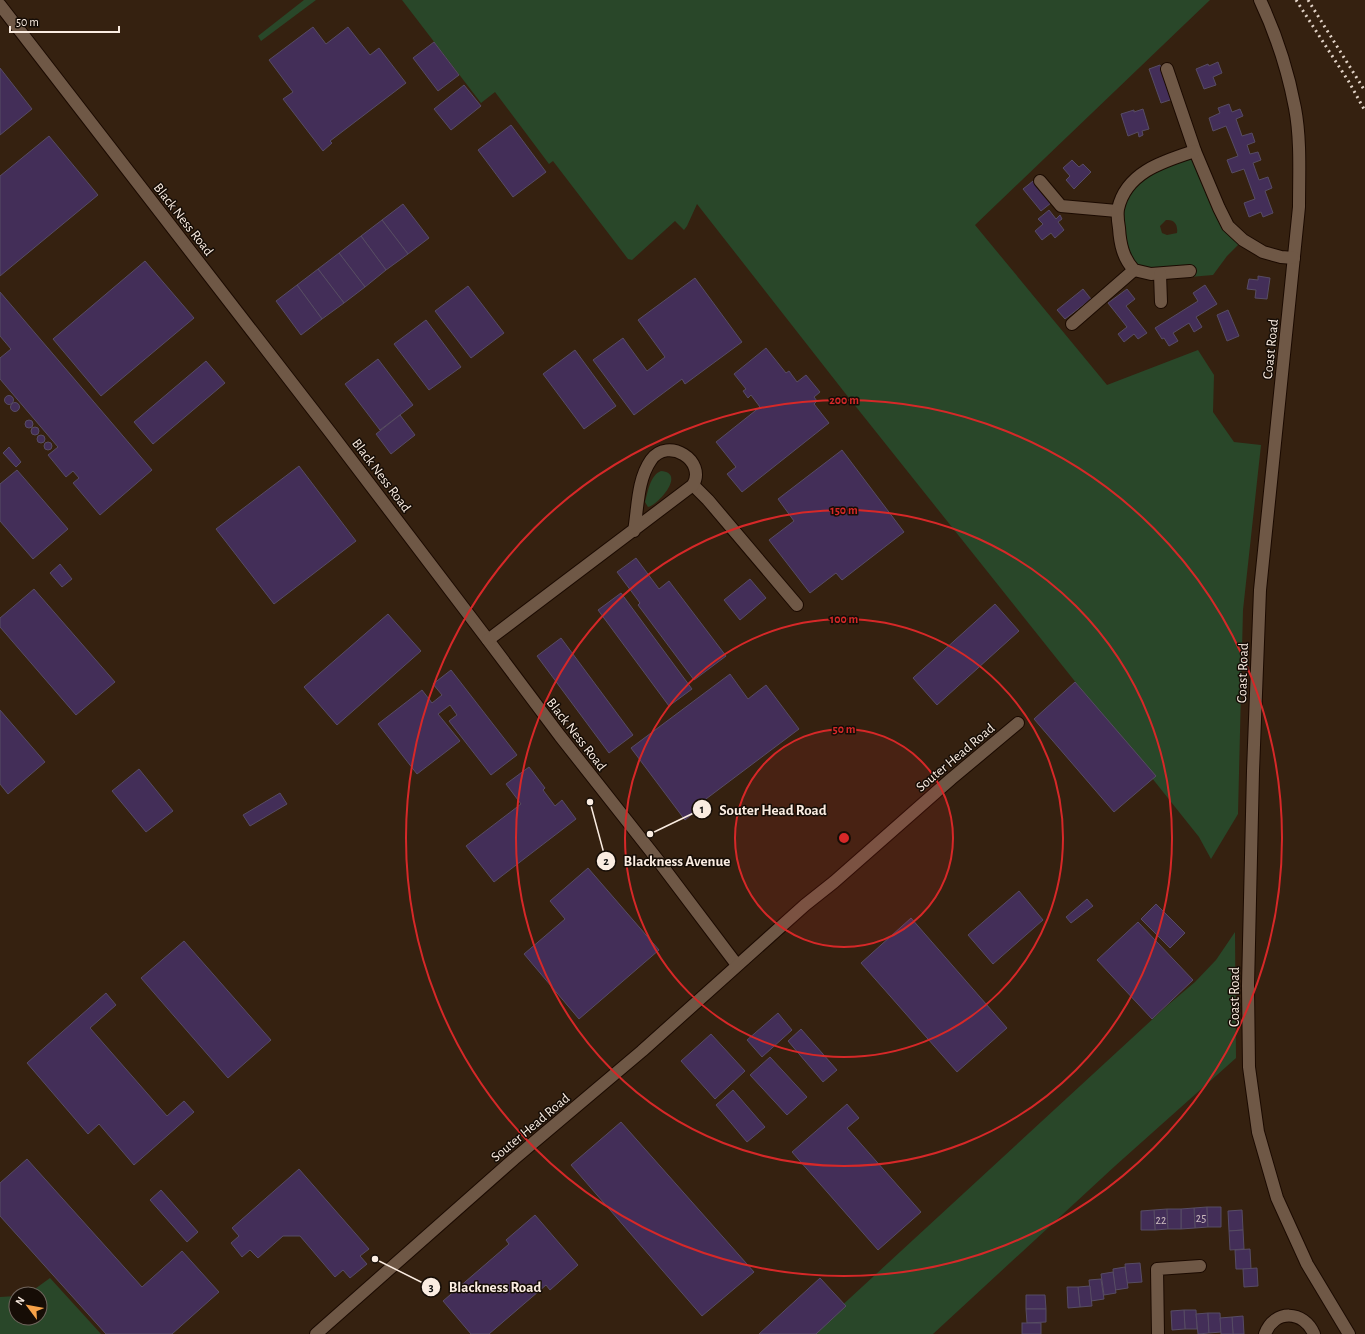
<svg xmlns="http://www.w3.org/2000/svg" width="1365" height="1334" viewBox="0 0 1365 1334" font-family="'Alegreya Sans',sans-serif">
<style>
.green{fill:#294729;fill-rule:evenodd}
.building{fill:#432e58;stroke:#574c64}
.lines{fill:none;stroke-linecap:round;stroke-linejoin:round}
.minor-casing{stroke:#1b0a00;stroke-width:14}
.minor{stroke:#6f5846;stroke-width:12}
.rail{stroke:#e3d4c8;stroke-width:3;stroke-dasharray:2 4;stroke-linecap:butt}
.ring{fill:none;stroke:#d62828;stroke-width:2}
.labels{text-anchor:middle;stroke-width:3;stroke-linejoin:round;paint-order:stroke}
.number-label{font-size:12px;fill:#ccbcbf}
.street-label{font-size:14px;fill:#faece1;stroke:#160d06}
.centre{fill:#d62828;stroke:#160d06;stroke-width:2}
.ring-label{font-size:12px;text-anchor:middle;font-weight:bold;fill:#d62828;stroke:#160d06;stroke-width:3;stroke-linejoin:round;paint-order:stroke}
.leader{fill:none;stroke:#faece1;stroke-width:1.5}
.callout-dot{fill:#faece1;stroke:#160d06;stroke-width:1.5}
.mark-label{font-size:12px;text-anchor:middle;font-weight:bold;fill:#111}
.callout-label{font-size:15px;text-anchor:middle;font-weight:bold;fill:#faece1;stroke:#160d06;stroke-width:3;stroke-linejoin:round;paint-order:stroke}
</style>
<rect width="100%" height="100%" fill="#352110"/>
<g class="green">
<path d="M304,0H316L261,41L258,36Z"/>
<path d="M402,0H1210L975,225L1107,385L1198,350L1214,375L1213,412L1234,442L1261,445L1243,610L1238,814L1211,859L1199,837L845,393L697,204L687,226L684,230L675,221L632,260L628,259L553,161L549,164L495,92L481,103Z"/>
<path d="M1195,151L1206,173L1243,240L1227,256L1213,275L1190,277V271L1151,274L1129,264L1121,200L1136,178ZM1166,220C1175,219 1178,225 1177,233L1167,235L1162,233L1160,226Z"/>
<path d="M661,471C687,473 657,506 648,507L645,502C648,492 650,475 661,471Z"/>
<path d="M1235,932L1236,1058L1115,1166L933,1334H811L1169,1004L1195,982L1216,960Z"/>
<path d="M50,1278L101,1334H0V1297L16,1296V1318H40V1294H28Z"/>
</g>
<g class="building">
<path d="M313,27L326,44L348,27L370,55L379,48L406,83L330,141L332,143L323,151L283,99L293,92L269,60Z"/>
<path d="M434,42L459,75L438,91L413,58Z"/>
<path d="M1218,62L1222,73L1213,77L1216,85L1204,89L1196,69L1208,64L1209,66Z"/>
<path d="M1160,65L1173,99L1161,103L1149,69Z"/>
<path d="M0,68L32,109L0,135Z"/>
<path d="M464,85L481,106L451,130L434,109Z"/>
<path d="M1229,104L1232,112L1240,109L1243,116L1236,119L1242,136L1252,133L1255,142L1247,145L1250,154L1258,152L1261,160L1253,163L1259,180L1268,177L1272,188L1265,191L1273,213L1263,217L1261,212L1249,217L1244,203L1255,199L1244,169L1232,173L1227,160L1238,156L1226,126L1213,131L1209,118L1220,113L1218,108Z"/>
<path d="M1143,109L1149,129L1142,131L1143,135L1139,137L1138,132L1128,136L1121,114L1134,110V112Z"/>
<path d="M511,125L546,172L513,197L478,150Z"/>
<path d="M49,136L98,195L0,276V176Z"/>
<path d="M1072,160L1079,167L1083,164L1091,172L1074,189L1066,180L1070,176L1063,168Z"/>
<path d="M1033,181L1051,203L1041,211L1023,189Z"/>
<path d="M403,204L429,238L408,254L382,220Z"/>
<path d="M1049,210L1056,219L1060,215L1062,219L1058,222L1064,230L1055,238L1051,233L1042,240L1035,231L1043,224L1038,219Z"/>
<path d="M382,220L408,254L386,270L361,236Z"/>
<path d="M361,236L386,270L365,287L339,253Z"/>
<path d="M339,253L365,287L344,303L318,269Z"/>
<path d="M145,261L194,318L101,396L53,339Z"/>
<path d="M318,269L344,303L322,319L297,285Z"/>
<path d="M1258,276L1270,278L1267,299L1255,298L1256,290L1247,289L1249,279L1258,280Z"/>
<path d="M695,278L742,342L685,384L682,379L634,415L593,360L623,338L647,371L665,357L638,320Z"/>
<path d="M297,285L322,319L301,335L276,301Z"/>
<path d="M1205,285L1217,304L1196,317L1202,327L1194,332L1189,323L1173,333L1178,341L1169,346L1164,338L1162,339L1155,328L1198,301L1193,293Z"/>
<path d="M468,286L504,333L471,358L435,311Z"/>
<path d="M1083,289L1091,299L1065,319L1057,310Z"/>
<path d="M1127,289L1135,299L1126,306L1147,333L1138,339L1134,334L1124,342L1118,334L1127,327L1108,303Z"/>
<path d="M0,292L152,470L100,515L73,483L79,478L73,471L66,477L48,455L58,447L0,379V358L11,349L0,336Z"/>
<path d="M1228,310L1239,336L1227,341L1217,315Z"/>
<path d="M426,320L461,367L429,390L394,344Z"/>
<path d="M766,348L786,373L789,371L797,382L806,375L820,392L814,397L817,401L814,404L829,423L742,492L727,474L736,467L716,442L760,407L751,395L748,398L743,391L746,389L734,374Z"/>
<path d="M575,350L616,406L584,429L543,374Z"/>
<path d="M378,359L413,405L380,430L345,384Z"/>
<path d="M206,361L225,383L153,444L134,422Z"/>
<circle cx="9" cy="400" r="4.5"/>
<circle cx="15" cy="407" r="4.5"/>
<path d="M400,415L415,435L391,454L376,434Z"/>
<circle cx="29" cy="424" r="4"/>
<circle cx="35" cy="431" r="4"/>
<circle cx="41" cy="439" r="4"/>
<circle cx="48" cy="446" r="4"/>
<path d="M9,447L21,462L16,467L3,453Z"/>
<path d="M842,450L904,532L842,580L836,573L810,593L769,540L794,521L778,499Z"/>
<path d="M299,466L356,541L274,604L216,529Z"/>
<path d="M17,470L68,529L33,559L0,521V484Z"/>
<path d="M636,558L659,589L669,581L726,656L694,680L638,605L640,603L617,572Z"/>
<path d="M60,564L72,579L62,587L50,573Z"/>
<path d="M750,579L766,598L740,620L724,600Z"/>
<path d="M34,589L115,682L76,715L0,627V618Z"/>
<path d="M621,593L692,689L669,706L598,610Z"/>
<path d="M995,604L1019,631L937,705L913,678Z"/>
<path d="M388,614L421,651L337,725L304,687Z"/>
<path d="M561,638L633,735L609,753L537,656Z"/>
<path d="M451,670L517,755L491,775L449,721L457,715L450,705L438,714L460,741L417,774L378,724L422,690L432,703L442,695L433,684Z"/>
<path d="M730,674L748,699L766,685L799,729L694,808L696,811L685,820L631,748Z"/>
<path d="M1075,682L1156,776L1114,812L1034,719Z"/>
<path d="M0,710L45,762L8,794L0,784Z"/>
<path d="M529,767L545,788L543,790L555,806L562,800L576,819L494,882L466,846L521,804L506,784Z"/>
<path d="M139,769L173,811L146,832L112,791Z"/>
<path d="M280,793L287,804L250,826L243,815Z"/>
<path d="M588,868L659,950L579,1019L524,954L565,919L550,901Z"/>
<path d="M1019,891L1043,920L993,964L968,935Z"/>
<path d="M1087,899L1093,906L1071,923L1066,917Z"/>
<path d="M1156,904L1185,933L1170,948L1141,919Z"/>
<path d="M911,918L1007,1028L957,1072L861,963Z"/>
<path d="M1138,922L1193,980L1152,1019L1097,960Z"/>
<path d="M184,941L271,1040L228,1078L141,978Z"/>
<path d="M106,993L116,1005L90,1028L167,1116L184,1101L194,1112L134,1165L99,1124L88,1134L27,1063Z"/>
<path d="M778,1013L792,1030L762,1057L747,1040Z"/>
<path d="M801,1029L837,1070L823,1082L788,1041Z"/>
<path d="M711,1034L745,1071L715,1099L681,1061Z"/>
<path d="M770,1057L807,1097L787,1115L750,1075Z"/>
<path d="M733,1090L765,1127L747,1142L716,1105Z"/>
<path d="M847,1104L859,1118L847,1128L921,1212L878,1250L792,1152Z"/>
<path d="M621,1122L754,1272L702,1316L571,1165Z"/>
<path d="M27,1159L142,1287L182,1251L219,1292L172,1334H106L0,1216V1183Z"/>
<path d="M299,1169L369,1249L360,1256L367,1264L350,1278L343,1270L335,1277L300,1236H283L258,1258L250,1250L242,1257L231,1243L239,1236L232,1228Z"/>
<path d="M161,1190L198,1232L187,1242L150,1200Z"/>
<path d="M1207,1207L1208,1227L1195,1228L1194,1208Z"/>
<path d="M1207,1207H1221V1227H1208Z"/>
<path d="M1194,1208L1195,1228L1181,1229V1209Z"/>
<path d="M1167,1209L1168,1229L1155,1230L1154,1210Z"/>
<path d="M1167,1209H1181V1229H1168Z"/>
<path d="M1154,1210L1155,1230H1141V1211Z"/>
<path d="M1242,1210L1243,1230L1229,1231L1228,1211Z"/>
<path d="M535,1215L578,1265L550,1290L546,1285L489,1334H471L443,1301L509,1244L506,1240Z"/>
<path d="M1243,1230L1244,1249L1230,1250L1229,1231Z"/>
<path d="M1250,1249L1251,1269H1236L1235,1250Z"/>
<path d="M1140,1263L1142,1282L1127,1283L1125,1264Z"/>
<path d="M1125,1267L1128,1288L1115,1290L1113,1269Z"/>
<path d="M1257,1268L1258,1286L1244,1287L1243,1269Z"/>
<path d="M1113,1272L1116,1293L1104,1295L1101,1274Z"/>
<path d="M820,1278L846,1306L816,1334H759Z"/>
<path d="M1101,1279L1104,1299L1091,1301L1089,1280Z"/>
<path d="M1090,1286L1092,1306L1080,1307L1078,1287Z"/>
<path d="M1067,1287H1078L1080,1307L1068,1308Z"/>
<path d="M1026,1295H1045L1046,1309H1026Z"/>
<path d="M1026,1309H1046V1322L1027,1323Z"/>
<path d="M1184,1310H1196L1197,1329H1185Z"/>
<path d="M1184,1310L1185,1329L1172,1330L1171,1311Z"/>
<path d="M1208,1313L1209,1333L1198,1334L1196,1314Z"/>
<path d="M1208,1313H1220L1221,1332L1209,1333Z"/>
<path d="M1243,1316L1244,1334H1233L1232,1317Z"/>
<path d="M1232,1317L1233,1334H1221L1220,1318Z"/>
<rect x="1022" y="1323" width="19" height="11"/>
</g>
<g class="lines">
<g class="minor-casing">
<g id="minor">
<path d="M1260,0C1276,34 1288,71 1295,108C1301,140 1299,174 1299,207L1260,590L1253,771L1248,986L1249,1067L1258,1132L1277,1198L1307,1264L1349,1334"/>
<path d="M0,5L330,432L488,640L560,736L657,859L737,965"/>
<path d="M1167,69L1195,151L1219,208L1228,226L1243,240L1263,252L1281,257L1294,258"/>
<path d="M1040,181L1061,206L1117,211"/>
<path d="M1190,271L1151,274L1134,270C1123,258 1120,244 1119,228C1118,222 1117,215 1118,209C1126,172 1164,161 1195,151"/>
<path d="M1160,274L1161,302"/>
<path d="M1072,324L1134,270"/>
<path d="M693,485L708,500L797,605"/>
<path d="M488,640L693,485C707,461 668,436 651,460C637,480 638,508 634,531"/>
<path d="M316,1334L514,1159L642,1051L805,905L834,882L951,779L1018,723"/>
<path d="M1158,1334L1157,1269L1200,1266"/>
<path d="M1265,1334C1274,1309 1304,1310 1314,1334"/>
</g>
</g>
<use href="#minor" class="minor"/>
<g class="rail">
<path d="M1296,0L1349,82L1365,111"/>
<path d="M1308,0L1365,91"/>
</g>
</g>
<circle cx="844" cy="838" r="109" fill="#d62828" fill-opacity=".12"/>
<g class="ring">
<circle cx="844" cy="838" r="109"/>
<circle cx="844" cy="838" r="219"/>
<circle cx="844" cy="838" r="328"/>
<circle cx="844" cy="838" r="438"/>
</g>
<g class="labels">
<g class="number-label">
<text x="1201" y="1222">25</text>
<text x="1161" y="1224">22</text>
</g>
<g class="street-label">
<text transform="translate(184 219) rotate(52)" y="5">Black Ness Road</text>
<text transform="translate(1270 349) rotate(-84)" y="5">Coast Road</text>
<text transform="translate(382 475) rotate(53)" y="5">Black Ness Road</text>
<text transform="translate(1242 673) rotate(-88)" y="5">Coast Road</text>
<text transform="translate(577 734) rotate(52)" y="5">Black Ness Road</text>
<text transform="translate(955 757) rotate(-40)" y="5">Souter Head Road</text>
<text transform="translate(1234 997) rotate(-90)" y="5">Coast Road</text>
<text transform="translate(530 1127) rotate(-40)" y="5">Souter Head Road</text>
</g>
</g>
<circle cx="844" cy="838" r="6" class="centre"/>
<g class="ring-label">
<text x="844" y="404">200 m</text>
<text x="844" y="514">150 m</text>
<text x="844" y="623">100 m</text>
<text x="844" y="733">50 m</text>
</g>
<path class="leader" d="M650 834L702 809M590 802L606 861M375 1259L431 1287"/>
<g class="callout-dot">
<circle cx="650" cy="834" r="4"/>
<circle cx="590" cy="802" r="4"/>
<circle cx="375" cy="1259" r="4"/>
<circle cx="702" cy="809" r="10"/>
<circle cx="606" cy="861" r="10"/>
<circle cx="431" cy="1287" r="10"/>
</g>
<g class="mark-label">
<text x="702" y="813">1</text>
<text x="606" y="865">2</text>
<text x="431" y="1291">3</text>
</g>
<g class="callout-label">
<text x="773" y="815">Souter Head Road</text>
<text x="677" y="866">Blackness Avenue</text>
<text x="495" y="1292">Blackness Road</text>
</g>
<g transform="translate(28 1306) rotate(302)"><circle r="19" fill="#160d06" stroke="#71665e"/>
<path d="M0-3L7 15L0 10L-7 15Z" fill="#f7a248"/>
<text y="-6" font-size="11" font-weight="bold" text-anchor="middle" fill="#faece1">N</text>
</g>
<path d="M10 26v6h109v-6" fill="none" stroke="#faece1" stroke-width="2"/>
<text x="16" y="26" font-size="12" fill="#faece1" stroke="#160d06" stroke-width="3" paint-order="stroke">50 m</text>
</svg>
